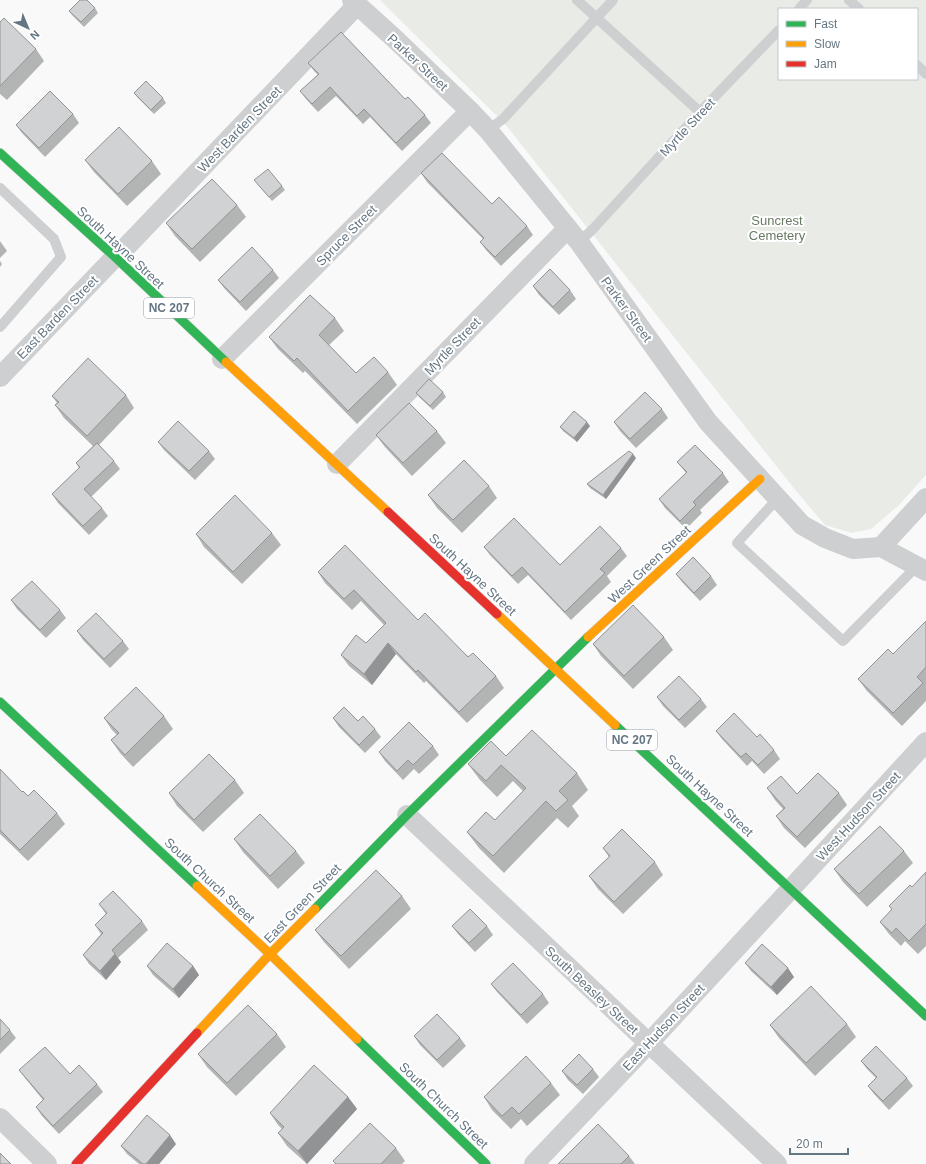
<svg xmlns="http://www.w3.org/2000/svg" width="926" height="1164" viewBox="0 0 926 1164" font-family="Arial,sans-serif">
<style>
.green{fill:#e8ebe6;fill-rule:evenodd}
.lines{fill:none;stroke-linecap:round;stroke-linejoin:round}
.fast-casing{stroke:#d5d6d7;stroke-width:10}
.slow-casing{stroke:#d5d6d7;stroke-width:10}
.jam-casing{stroke:#d5d6d7;stroke-width:10}
.lane{stroke:#cecfd0;stroke-width:10}
.street{stroke:#cecfd0;stroke-width:20}
.fast{stroke:#30b455;stroke-width:9}
.slow{stroke:#ff9f0a;stroke-width:9}
.jam{stroke:#e5322d;stroke-width:9}
.wall{fill:#b3b5b5}
.shaded-wall{fill:#929394}
.building{fill:#d0d2d3;stroke:#929394}
.labels{text-anchor:middle;stroke-width:4;stroke-linejoin:round;paint-order:stroke}
.shield{fill:#fff;stroke:#939fa8;stroke-width:1}
.shield-label{font-size:12px;font-weight:bold;fill:#657683}
.street-label{font-size:13px;fill:#657683;stroke:#fff}
.park-label{font-size:13px;fill:#687a64;stroke:#fff}
</style>
<rect width="100%" height="100%" fill="#f9f9f9"/>
<path class="green" d="M380,0H926V475L899,505L871,529L852,533L825,525L797,492L505,124ZM779,9H917V79H779Z"/>
<g class="lines">
<g class="fast-casing">
<g id="fast">
<path d="M0,153L115,257L226,362"/>
<path d="M0,702L197,886"/>
<path d="M615,725L926,1016"/>
<path d="M315,909L407,815L588,637"/>
<path d="M357,1039L486,1164"/>
</g>
</g>
<g class="slow-casing">
<g id="slow">
<path d="M226,362L388,512"/>
<path d="M497,614L615,725"/>
<path d="M588,637L760,479"/>
<path d="M197,886L270,954L357,1039"/>
<path d="M197,1033L270,954L315,909"/>
</g>
</g>
<g class="jam-casing">
<g id="jam">
<path d="M388,512L497,614"/>
<path d="M76,1164L197,1033"/>
</g>
</g>
<g class="lane">
<path d="M577,0L700,112"/>
<path d="M849,0L859,9"/>
<path d="M799,9L807,0"/>
<path d="M917,65L926,74"/>
<path d="M488,130L503,119L613,0"/>
<path d="M0,188L54,239L61,257L0,327"/>
<path d="M579,242L593,229L700,112L779,30"/>
<path d="M778,498L737,543L843,641L917,566"/>
</g>
<g class="street">
<path d="M352,0L395,39L470,111L488,130L579,242L708,422L802,525L825,538L853,549L881,547L926,571"/>
<path d="M222,359L470,111"/>
<path d="M0,377L115,257L127,246L357,5"/>
<path d="M337,464L567,229"/>
<path d="M881,547L926,498"/>
<path d="M407,815L777,1164"/>
<path d="M0,1118L47,1164"/>
<path d="M534,1164L649,1043L926,742"/>
</g>
<use href="#fast" class="fast"/>
<use href="#slow" class="slow"/>
<use href="#jam" class="jam"/>
</g>
<g class="wall">
<path d="M95,8L98,13L84,27L72,15L69,11Z"/>
<path d="M0,22L36,49L44,61L7,100L0,94Z"/>
<path d="M308,63L405,99L425,115L431,123L402,151L370,117L363,124L336,96L318,112L306,99L300,91L318,75L314,71Z"/>
<path d="M134,93L163,98L166,103L154,114L137,97Z"/>
<path d="M73,114L79,123L45,157L22,133L16,125Z"/>
<path d="M85,160L152,161L161,174L127,206L94,172Z"/>
<path d="M421,173L492,204L527,226L533,235L501,266L486,250L480,242L483,239L427,182Z"/>
<path d="M254,180L282,186L285,190L272,201Z"/>
<path d="M237,205L246,217L200,262L175,236L166,223Z"/>
<path d="M0,241L7,251L0,258Z"/>
<path d="M0,261L2,264L0,267Z"/>
<path d="M273,270L279,278L246,311L224,288L218,280Z"/>
<path d="M533,286L570,290L576,299L559,315L539,295Z"/>
<path d="M335,318L344,331L329,345L356,373L388,372L397,385L357,424L305,371L303,373L278,349L269,337Z"/>
<path d="M443,392L446,397L433,410L419,397L416,393Z"/>
<path d="M126,395L134,408L99,445L114,461L120,469L91,497L102,508L108,516L89,535L58,503L52,494L79,468L76,463L93,446L64,418L55,405L57,403L52,396Z"/>
<path d="M662,409L668,418L636,448L620,431L614,422Z"/>
<path d="M590,426L577,442L563,431L560,427Z"/>
<path d="M437,431L446,443L412,476L385,447L376,435Z"/>
<path d="M158,442L209,451L215,459L195,480L164,450Z"/>
<path d="M636,458L606,499L590,488L587,484Z"/>
<path d="M677,462L723,473L729,482L700,510L702,513L686,529L665,508L659,499L686,473Z"/>
<path d="M489,486L497,498L462,533L437,508L428,495Z"/>
<path d="M272,533L281,545L242,584L204,547L196,534Z"/>
<path d="M484,547L560,565L621,548L627,556L607,576L611,582L571,620L528,575L518,584L490,555Z"/>
<path d="M318,572L418,620L496,676L504,688L467,723L426,681L424,683L396,654L372,685L349,666L341,655L366,643L384,625L361,601L352,610L325,583Z"/>
<path d="M676,574L711,576L717,585L700,601L682,582Z"/>
<path d="M11,600L60,610L66,618L46,638L17,609Z"/>
<path d="M926,621V701L902,726L867,691L858,679L893,654Z"/>
<path d="M77,631L123,641L129,649L110,668L83,640Z"/>
<path d="M664,637L673,650L633,689L601,656L593,644Z"/>
<path d="M657,697L701,699L707,707L685,728L663,706Z"/>
<path d="M164,716L173,729L133,767L120,753L111,740L117,735L112,730L104,718Z"/>
<path d="M333,718L358,721L375,729L381,737L365,753L339,727Z"/>
<path d="M716,731L757,737L774,750L780,759L764,774L752,761L747,766L722,739Z"/>
<path d="M433,746L439,755L419,774L414,769L403,780L385,761L379,752Z"/>
<path d="M506,756L577,773L588,790L572,806L579,816L568,828L557,818L504,873L479,848L467,832L495,820L523,791L513,781L497,797L480,780L468,764Z"/>
<path d="M0,769L22,792L28,796L57,813L65,824L28,861L0,834Z"/>
<path d="M235,780L244,793L203,832L177,806L169,793Z"/>
<path d="M767,788L797,794L839,793L847,805L805,848L784,828L776,816L783,809L775,800Z"/>
<path d="M234,839L296,851L305,863L278,889L243,852Z"/>
<path d="M603,848L655,862L663,875L623,914L598,889L589,876L609,857Z"/>
<path d="M904,851L913,863L867,907L843,882L834,869Z"/>
<path d="M926,872V946L918,954L905,941L901,946L889,934L880,922L892,910L889,906L912,887Z"/>
<path d="M402,896L411,909L349,969L324,942L315,930Z"/>
<path d="M99,904L142,921L148,930L118,958L121,962L106,980L89,964L83,955L101,934L95,925L106,914Z"/>
<path d="M452,926H487L493,935L475,952L458,934Z"/>
<path d="M745,963L794,977L777,995L751,971Z"/>
<path d="M147,966H193L199,975L179,998L153,975Z"/>
<path d="M491,984L543,994L549,1003L527,1024L497,992Z"/>
<path d="M0,1019L10,1030L16,1038L0,1054Z"/>
<path d="M847,1024L856,1037L815,1076L779,1038L770,1025Z"/>
<path d="M277,1034L286,1047L236,1096L207,1067L198,1054Z"/>
<path d="M414,1036L460,1038L466,1046L443,1068L420,1045Z"/>
<path d="M861,1061L907,1078L913,1086L889,1110L874,1094L868,1086L876,1078L867,1069Z"/>
<path d="M593,1069L599,1077L583,1094L568,1080L562,1071Z"/>
<path d="M19,1070L97,1084L103,1092L59,1134L42,1116L36,1107L43,1100L25,1078Z"/>
<path d="M551,1083L560,1095L527,1126L521,1119L511,1129L492,1110L484,1097Z"/>
<path d="M348,1097L357,1109L307,1164L287,1146L278,1133L282,1129L278,1125L270,1113Z"/>
<path d="M176,1144L159,1164H139L127,1154L121,1146Z"/>
<path d="M396,1148L405,1161L402,1164H335L333,1161Z"/>
<path d="M629,1156L635,1164H558Z"/>
</g>
<g class="shaded-wall">
<path d="M587,422L590,426L577,442L574,438Z"/>
<path d="M633,454L636,458L606,499L603,495Z"/>
<path d="M388,643L396,654L372,685L364,674Z"/>
<path d="M115,954L121,962L106,980L100,971Z"/>
<path d="M193,966L199,975L179,998L173,989Z"/>
<path d="M788,968L794,977L777,995L771,987Z"/>
<path d="M348,1097L357,1109L307,1164L298,1151Z"/>
<path d="M170,1135L176,1144L159,1164H146Z"/>
</g>
<g class="building">
<path d="M80,0H87L95,8L81,22L69,11Z"/>
<path d="M4,18L36,49L0,86V22Z"/>
<path d="M341,32L405,99L408,97L425,115L396,143L364,109L357,116L330,87L312,104L300,91L319,74L308,63Z"/>
<path d="M146,81L163,98L151,110L134,93Z"/>
<path d="M50,91L73,114L39,148L16,125Z"/>
<path d="M119,127L152,161L118,194L85,160Z"/>
<path d="M442,153L492,204L499,197L527,226L495,257L480,242L484,238L421,173Z"/>
<path d="M268,169L282,186L269,197L254,180Z"/>
<path d="M212,179L237,205L192,249L166,223Z"/>
<path d="M252,247L273,270L240,302L218,280Z"/>
<path d="M550,269L570,290L553,307L533,286Z"/>
<path d="M310,295L335,318L319,335L356,373L374,357L388,372L348,411L297,358L294,361L269,337Z"/>
<path d="M88,358L126,395L87,436L55,405L59,402L52,396Z"/>
<path d="M429,379L443,392L430,406L416,393Z"/>
<path d="M645,392L662,409L630,439L614,422Z"/>
<path d="M409,403L437,431L403,463L376,435Z"/>
<path d="M574,411L587,422L574,438L560,427Z"/>
<path d="M178,421L209,451L189,471L158,442Z"/>
<path d="M97,443L114,461L84,489L102,508L83,526L52,494L80,467L76,463Z"/>
<path d="M695,445L723,473L693,502L696,505L680,521L659,499L687,472L677,462Z"/>
<path d="M629,451L633,454L603,495L587,484Z"/>
<path d="M464,460L489,486L453,520L428,495Z"/>
<path d="M235,495L272,533L233,572L196,534Z"/>
<path d="M514,518L560,565L600,526L621,548L600,569L605,573L565,612L522,567L512,576L484,547Z"/>
<path d="M345,545L418,620L425,613L468,657L473,653L496,676L459,712L418,670L416,672L388,643L364,674L341,655L356,635L366,643L386,623L354,590L344,599L318,572Z"/>
<path d="M693,557L711,576L694,593L676,574Z"/>
<path d="M32,581L60,610L40,630L11,600Z"/>
<path d="M633,605L664,637L624,676L593,644Z"/>
<path d="M96,613L123,641L104,659L77,631Z"/>
<path d="M926,621V667L917,677L923,683L893,713L858,679L888,649L893,654Z"/>
<path d="M679,676L701,699L679,720L657,697Z"/>
<path d="M136,687L164,716L125,755L111,740L119,733L104,718Z"/>
<path d="M344,707L358,721L363,716L375,729L359,745L333,718Z"/>
<path d="M734,713L757,737L760,734L774,750L758,765L746,753L741,757L716,731Z"/>
<path d="M409,722L433,746L413,765L408,760L397,771L379,752Z"/>
<path d="M532,730L577,773L559,791L568,800L556,811L546,801L493,856L467,832L486,812L495,820L526,788L501,765L486,781L468,764L491,741L506,756Z"/>
<path d="M209,754L235,780L194,820L169,793Z"/>
<path d="M0,769L22,792L23,791L28,796L34,790L57,813L20,850L0,830Z"/>
<path d="M818,773L839,793L797,837L776,816L785,808L767,788L781,776L797,794Z"/>
<path d="M260,814L296,851L270,876L234,839Z"/>
<path d="M880,826L904,851L859,894L834,869Z"/>
<path d="M622,829L655,862L614,902L589,876L610,856L603,848Z"/>
<path d="M376,870L402,896L341,956L315,930Z"/>
<path d="M926,872V924L909,941L896,928L892,933L880,922L892,909L889,906L910,885L912,887Z"/>
<path d="M113,891L142,921L112,950L115,954L100,971L83,955L103,933L95,925L107,913L99,904Z"/>
<path d="M470,909L487,926L469,943L452,926Z"/>
<path d="M167,943L193,966L173,989L147,966Z"/>
<path d="M762,944L788,968L771,987L745,963Z"/>
<path d="M513,963L543,994L521,1015L491,984Z"/>
<path d="M811,986L847,1024L806,1063L770,1025Z"/>
<path d="M248,1005L277,1034L227,1083L198,1054Z"/>
<path d="M437,1014L460,1038L437,1060L414,1036Z"/>
<path d="M0,1019L10,1030L0,1040Z"/>
<path d="M876,1046L907,1078L883,1101L868,1086L877,1077L861,1061Z"/>
<path d="M45,1047L70,1074L79,1065L97,1084L53,1126L36,1107L44,1099L19,1070Z"/>
<path d="M579,1054L593,1069L577,1085L562,1071Z"/>
<path d="M526,1056L551,1083L519,1114L512,1107L502,1116L484,1097Z"/>
<path d="M314,1065L348,1097L298,1151L278,1133L284,1127L270,1113Z"/>
<path d="M147,1115L170,1135L146,1164H143L121,1146Z"/>
<path d="M370,1123L396,1148L381,1164H336L333,1161Z"/>
<path d="M598,1124L629,1156L621,1164H558Z"/>
<path d="M0,1153L11,1164H0Z"/>
</g>
<g class="labels">
<g class="shield">
<rect x="144" y="298" width="50" height="20" rx="3"/>
<rect x="607" y="730" width="50" height="20" rx="3"/>
</g>
<g class="shield-label">
<text x="169" y="312">NC 207</text>
<text x="632" y="744">NC 207</text>
</g>
<g class="street-label">
<text transform="translate(418 62) rotate(43)" y="5">Parker Street</text>
<text transform="translate(687 127) rotate(-47)" y="5">Myrtle Street</text>
<text transform="translate(239 129) rotate(-46)" y="5">West Barden Street</text>
<text transform="translate(346 235) rotate(-45)" y="5">Spruce Street</text>
<text transform="translate(121 247) rotate(43)" y="5">South Hayne Street</text>
<text transform="translate(627 309) rotate(54)" y="5">Parker Street</text>
<text transform="translate(57 317) rotate(-46)" y="5">East Barden Street</text>
<text transform="translate(452 346) rotate(-46)" y="5">Myrtle Street</text>
<text transform="translate(649 564) rotate(-43)" y="5">West Green Street</text>
<text transform="translate(473 574) rotate(43)" y="5">South Hayne Street</text>
<text transform="translate(710 795) rotate(43)" y="5">South Hayne Street</text>
<text transform="translate(858 816) rotate(-47)" y="5">West Hudson Street</text>
<text transform="translate(210 880) rotate(43)" y="5">South Church Street</text>
<text transform="translate(302 903) rotate(-46)" y="5">East Green Street</text>
<text transform="translate(592 990) rotate(43)" y="5">South Beasley Street</text>
<text transform="translate(663 1027) rotate(-47)" y="5">East Hudson Street</text>
<text transform="translate(444 1105) rotate(44)" y="5">South Church Street</text>
</g>
<g class="park-label">
<text x="777" y="225">Suncrest<tspan x="777" dy="15">Cemetery</tspan></text>
</g>
</g>
<rect x="778" y="8" width="140" height="72" fill="#ffffff" stroke="#c1c8cd"/>
<rect x="786" y="21" width="20" height="6" fill="#30b455" stroke="#c1c8cd"/>
<text x="814" y="28" font-size="12" fill="#657683">Fast</text>
<rect x="786" y="41" width="20" height="6" fill="#ff9f0a" stroke="#c1c8cd"/>
<text x="814" y="48" font-size="12" fill="#657683">Slow</text>
<rect x="786" y="61" width="20" height="6" fill="#e5322d" stroke="#c1c8cd"/>
<text x="814" y="68" font-size="12" fill="#657683">Jam</text>
<g transform="translate(28 28) rotate(136)" stroke="#ffffff" stroke-width="3" paint-order="stroke">
<path d="M0-3L7 15L0 10L-7 15Z" fill="#657683"/>
<text y="-6" font-size="11" font-weight="bold" text-anchor="middle" fill="#657683">N</text>
</g>
<path d="M790 1148v6h58v-6" fill="none" stroke="#657683" stroke-width="2"/>
<text x="796" y="1148" font-size="12" fill="#657683" stroke="#ffffff" stroke-width="3" paint-order="stroke">20 m</text>
</svg>
